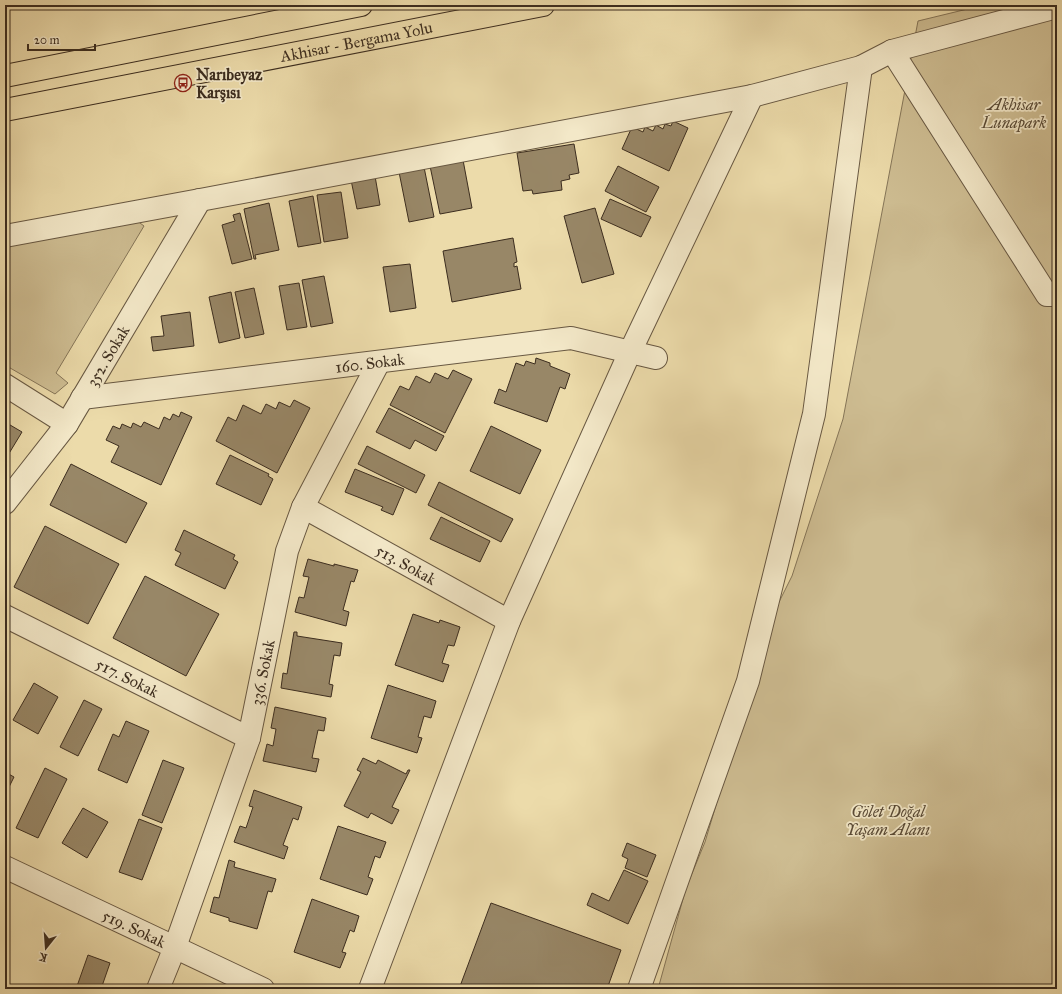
<svg xmlns="http://www.w3.org/2000/svg" width="1062" height="994" viewBox="0 0 1062 994" font-family="'IM FELL Great Primer',serif">
<style>
.green{fill:#cebd92;stroke:#857558}
.building{fill:#988767;stroke:#3c2d1f}
.lines{fill:none;stroke-linecap:round;stroke-linejoin:round}
.minor-casing{stroke:#685842;stroke-width:24}
.major-casing{stroke:#3c2d1f;stroke-width:24}
.minor{stroke:#f3e8c8;stroke-width:22}
.major{stroke:#ecdbaa;stroke-width:22}
.labels{text-anchor:middle;stroke-width:3.5;stroke-linejoin:round;paint-order:stroke}
.street-label{font-size:16px;fill:#3c2d1f;stroke:#f3e8c8}
.poi-label{font-size:16px;font-weight:bold;fill:#3c2d1f;stroke:#f3e8c8;text-anchor:start}
.park-label{font-size:16px;font-style:italic;fill:#594a36;stroke:#f3e8c8}
</style>
<rect width="100%" height="100%" fill="#ecdbaa"/>
<filter id="stains"><feTurbulence type="fractalNoise" baseFrequency=".005" numOctaves="4"/><feColorMatrix values="0 0 0 0 .2 0 0 0 0 .09 0 0 0 0 .02 0 0 0 .5 -.17"/></filter>
<radialGradient id="worn" r=".72"><stop offset=".6" stop-color="#630" stop-opacity="0"/><stop offset="1" stop-color="#630" stop-opacity=".3"/></radialGradient>
<g class="green">
<path d="M984,5H1057V989H658L686,888L705,842L773,614L792,576L843,419L918,21Z"/>
<path d="M136,220L144,226L56,373L68,383L55,394L5,365V243Z"/>
</g>
<g class="building">
<path d="M673,121L688,128L669,171L622,149L632,127L643,132L645,127L653,131L656,125L663,129L665,124L671,126Z"/>
<path d="M574,144L579,173L569,175L570,179L561,181L562,190L533,194L532,190L523,191L517,153Z"/>
<path d="M463,160L472,208L440,214L430,166Z"/>
<path d="M423,162L434,217L409,222L398,167Z"/>
<path d="M618,166L659,187L646,212L605,191Z"/>
<path d="M375,176L380,205L357,209L351,180Z"/>
<path d="M341,192L348,238L324,242L317,195Z"/>
<path d="M313,196L321,243L298,247L289,201Z"/>
<path d="M610,199L651,217L641,237L601,219Z"/>
<path d="M269,203L279,250L255,255L256,259H254L244,209Z"/>
<path d="M595,208L614,274L582,283L564,216Z"/>
<path d="M240,213L252,259L232,264L222,225L235,221L233,215Z"/>
<path d="M513,238L517,262L514,263V267L517,266L521,289L452,302L443,251Z"/>
<path d="M410,264L416,308L390,312L383,267Z"/>
<path d="M324,276L333,323L311,327L302,280Z"/>
<path d="M299,283L307,327L287,330L279,286Z"/>
<path d="M254,288L264,334L245,338L235,292Z"/>
<path d="M231,292L240,338L219,343L209,297Z"/>
<path d="M190,312L194,346L153,351L151,337L164,336L161,316Z"/>
<path d="M536,358L550,363V366L570,374L565,389L560,387L547,422L494,403L499,389L506,392L516,363L524,366L526,361L535,364Z"/>
<path d="M453,370L472,379L445,433L390,405L400,386L409,390L416,376L430,383L435,373L448,379Z"/>
<path d="M294,400L310,408L277,473L216,441L228,417L236,421L243,405L261,414L266,404L276,409L279,402L290,407Z"/>
<path d="M389,408L444,436L436,451L415,440L410,449L376,432Z"/>
<path d="M181,412L192,417L161,485L111,462L119,446L106,440L113,426L120,429L122,424L131,428L133,423L141,427L144,422L159,429L164,417L170,420L173,414L179,417Z"/>
<path d="M5,422L22,432L5,460Z"/>
<path d="M491,426L541,450L520,494L470,471Z"/>
<path d="M367,446L425,475L416,493L358,464Z"/>
<path d="M230,455L269,474L268,476L273,479L261,505L216,484Z"/>
<path d="M71,464L147,503L126,543L50,505Z"/>
<path d="M355,469L404,489L393,515L381,510L383,507L345,492Z"/>
<path d="M439,482L513,519L501,542L428,505Z"/>
<path d="M441,517L490,541L480,562L430,539Z"/>
<path d="M45,526L119,564L88,624L14,587Z"/>
<path d="M184,530L235,555L233,559L238,562L225,589L175,565L181,553L175,550Z"/>
<path d="M308,559L334,566V564L358,570L354,582L351,581L343,610L349,612L346,626L295,612L299,597L304,598L309,577L303,576Z"/>
<path d="M145,576L219,614L186,676L113,638Z"/>
<path d="M413,614L439,623L440,620L460,627L454,646L448,645L442,663L449,665L443,682L395,665Z"/>
<path d="M294,632H297V636L342,643L340,656L334,655L329,684L333,685L331,697L281,688L283,673L287,674Z"/>
<path d="M34,683L58,697L38,734L13,720Z"/>
<path d="M388,685L436,701L431,718L424,716L418,737L422,738L417,753L371,738Z"/>
<path d="M84,700L102,709L78,756L60,747Z"/>
<path d="M275,707L326,718L324,731L318,730L312,758L319,759L316,772L263,761L267,744L273,746L276,729L271,728Z"/>
<path d="M126,721L149,731L127,783L98,770L113,734L119,737Z"/>
<path d="M363,758L376,764L378,760L406,774L408,770H410L392,807L399,810L392,824L371,813L368,818L344,806L361,772L357,770Z"/>
<path d="M163,760L184,768L162,823L142,815Z"/>
<path d="M45,768L67,779L38,838L16,828Z"/>
<path d="M5,772L14,777L5,795Z"/>
<path d="M254,790L302,807L298,820L293,818L283,845L288,847L284,859L234,842L240,826L246,828L253,807L249,806Z"/>
<path d="M83,808L108,822L87,858L62,843Z"/>
<path d="M139,819L162,828L142,880L119,872Z"/>
<path d="M338,826L386,842L380,858L375,856L368,877L373,879L367,895L320,879Z"/>
<path d="M627,843L656,855L647,877L625,868L628,859L622,856Z"/>
<path d="M229,860L235,862L234,867L276,879L272,892L268,891L257,929L229,921V918L210,912L214,897L219,898Z"/>
<path d="M624,870L648,881L628,924L587,905L592,893L609,901Z"/>
<path d="M312,899L359,916L354,932L350,930L342,952L346,953L340,968L294,952Z"/>
<path d="M491,903L621,950L607,989H459Z"/>
<path d="M88,955L110,963L101,989H76Z"/>
</g>
<g class="lines">
<g class="minor-casing">
<g id="minor">
<path d="M892,51L1057,7"/>
<path d="M5,236L200,200L752,96L861,67L892,51L1047,295H1057"/>
<path d="M5,385L67,424"/>
<path id="s1" d="M82,398L571,338L656,358"/>
<path id="s2" d="M5,503L67,424L200,200"/>
<path id="s3" d="M303,507L509,621"/>
<path id="s4" d="M5,616L249,738"/>
<path id="s5" d="M5,867L263,989"/>
<path id="s6" d="M158,989L175,947L249,738L287,551L303,507L379,362"/>
<path d="M370,989L509,621L630,352L752,96"/>
<path d="M639,989L748,681L814,414L861,67"/>
</g>
</g>
<g class="major-casing">
<g id="major">
<path d="M5,76L361,5"/>
<path id="s7" d="M5,110L543,5"/>
</g>
</g>
<use href="#minor" class="minor"/>
<use href="#major" class="major"/>
</g>
<defs>
<g id="bus-ring" transform="scale(0.9)"><circle r="9.5" fill="#f3e8c8" stroke="#8f2418" stroke-width="1.5"/><path d="M-5-6H5V4H4V6H2V4H-2V6H-4V4H-5ZM-3.5-4V0h7V-4ZM-3.5 1.2v1.5H-2V1.2ZM2 1.2v1.5H3.5V1.2Z" fill="#8f2418"/></g>
</defs>
<g fill-rule="evenodd">
<use href="#bus-ring" x="183" y="83"/>
</g>
<g class="labels">
<g class="street-label">
<text dy="6" stroke="none"><textPath href="#s7" startOffset="358">Akhisar - Bergama Yolu</textPath></text>
<text dy="6" stroke="none"><textPath href="#s2" startOffset="180">352. Sokak</textPath></text>
<text dy="6" stroke="none"><textPath href="#s1" startOffset="290">160. Sokak</textPath></text>
<text dy="6" stroke="none"><textPath href="#s3" startOffset="118">513. Sokak</textPath></text>
<text dy="6" stroke="none"><textPath href="#s6" startOffset="334">336. Sokak</textPath></text>
<text dy="6" stroke="none"><textPath href="#s4" startOffset="137">517. Sokak</textPath></text>
<text dy="6" stroke="none"><textPath href="#s5" startOffset="143">519. Sokak</textPath></text>
</g>
<g class="poi-label">
<text x="196" y="80">Narıbeyaz<tspan x="196" dy="18">Karşısı</tspan></text>
</g>
<g class="park-label">
<text x="1014" y="110">Akhisar<tspan x="1014" dy="18">Lunapark</tspan></text>
<text x="888" y="817">Gölet Doğal<tspan x="888" dy="18">Yaşam Alanı</tspan></text>
</g>
</g>
<rect width="1062" height="994" fill="none" stroke="#ecdbaa" stroke-width="20"/>
<rect x="6" y="6" width="1050" height="982" fill="none" stroke="#3c2d1f" stroke-width="2"/>
<rect x="10" y="10" width="1042" height="974" fill="none" stroke="#3c2d1f"/>
<g transform="translate(46 948) rotate(197)" stroke="#f3e8c8" stroke-width="3" paint-order="stroke">
<path d="M0-3L7 15L0 10L-7 15Z" fill="#3c2d1f"/>
<text y="-6" font-size="11" font-weight="bold" text-anchor="middle" fill="#3c2d1f">K</text>
</g>
<path d="M28 44v6h67v-6" fill="none" stroke="#3c2d1f" stroke-width="2"/>
<text x="34" y="44" font-size="12" fill="#3c2d1f" stroke="#f3e8c8" stroke-width="3" paint-order="stroke">20 m</text>
<rect width="100%" height="100%" filter="url(#stains)"/>
<rect width="100%" height="100%" fill="url(#worn)"/>
</svg>
